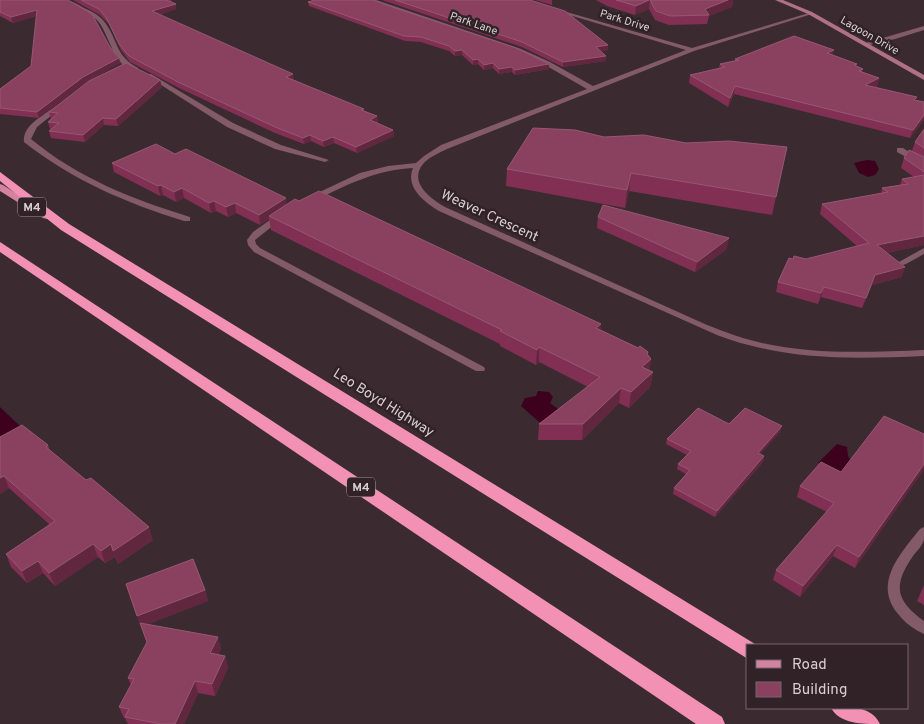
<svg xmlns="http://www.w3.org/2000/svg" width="924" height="724" viewBox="0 0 924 724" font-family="Overpass,sans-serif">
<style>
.water{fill:#3d001d}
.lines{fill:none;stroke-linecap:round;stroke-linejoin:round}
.street{fill:#835a68;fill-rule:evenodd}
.secondary{fill:#b07187;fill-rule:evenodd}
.primary{fill:#d3829f;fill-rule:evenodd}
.highway{fill:#f391b4;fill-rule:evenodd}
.wall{fill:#813053}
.shaded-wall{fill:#61273f}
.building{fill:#8a4160;stroke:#965772}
.labels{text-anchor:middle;stroke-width:5;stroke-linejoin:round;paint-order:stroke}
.far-street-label{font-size:11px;fill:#d9cfd2;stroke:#302226}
.shield{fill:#302226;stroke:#a69b9e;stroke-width:1}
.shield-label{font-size:12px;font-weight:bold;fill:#d9cfd2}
.street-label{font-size:14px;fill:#d9cfd2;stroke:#302226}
</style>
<rect width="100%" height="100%" fill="#3b2b30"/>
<g class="water">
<path d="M867,160L875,161L879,169L875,175L868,177L859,173L854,163Z"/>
<path d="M538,391L549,392L553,397L550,403L565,414L553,423L539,422L521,406L525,398L536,396Z"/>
<path d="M0,407L23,429L0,441Z"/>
<path d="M837,444L847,447L848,456L854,466L847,472L833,471L818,463Z"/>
</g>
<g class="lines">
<g class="street">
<path d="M62,0C71,0 77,4 84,8C93,12 101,16 106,24C119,43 115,55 138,68V70C113,72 110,32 96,19C86,11 72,8 62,0Z"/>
<path d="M368,0H376L521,49L550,62L593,86L686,50L556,11V9L692,48L812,12V14L694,51L447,149C439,153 429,157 423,164C408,182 431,199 445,207L707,325C725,332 744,339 762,343C815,355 871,352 924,350V356C851,359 786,361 717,335L439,211C424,202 405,187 413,168C377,170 347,184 315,201H309V197L360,173L388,166L416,163L424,156L441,145L587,89L545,65L517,51L480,38L387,8Z"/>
<path d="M924,26V30L895,39L865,46L862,44Z"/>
<path d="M147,74H151L233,123L281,145L329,160L325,162L275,149L227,127L147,76Z"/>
<path d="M57,106L62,107L37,127L31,139C78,178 132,199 190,217V221H184C126,203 72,180 24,142C22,125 45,114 57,106Z"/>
<path d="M897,148H903L924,162V167L897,152Z"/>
<path d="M277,215H280L284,217L255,240L256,244L260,248L484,367L485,369L484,371H476L254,252L248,245L247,240L253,232Z"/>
<path d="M924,248V254L906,264L903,265L899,262Z"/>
<path d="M924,527C924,531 924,536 924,539C923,545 917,551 913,556C893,585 895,600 924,621V634C915,630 905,623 899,615C872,584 900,554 920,529Z"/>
</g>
<path class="secondary" d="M775,0H783L812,12L924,75V80L808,14Z"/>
<path class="primary" d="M0,184L3,185L52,216L47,219L43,218L0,191Z"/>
<g class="highway">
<path d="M0,172L69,224L755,644L748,645V659L61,230L0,181Z"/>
<path d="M0,242L722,717L725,724H696L0,252Z"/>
<path d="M831,708C849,707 871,705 880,724C862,724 840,724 831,708Z"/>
</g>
</g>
<g class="wall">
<path d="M0,0L110,47L119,58L120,63L85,83L39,118L0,114V89L31,66L36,16L13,23L0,16Z"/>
<path d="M73,0H171L172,2L176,4V9L159,15L294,80L377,116L378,123L393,130L394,136L357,153L334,143L324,147L311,141L304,144L275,133L179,88L130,62L121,50L109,24L100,15Z"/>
<path d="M312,0H374L549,69L515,75L512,72L499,74L493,68L484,70L478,64L473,65L462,55L455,56L449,51L421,42L405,41L309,6L308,2L313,1Z"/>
<path d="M382,0H530L608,50L601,51L606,56V61L563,67L522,47Z"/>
<path d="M535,0H552V5Z"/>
<path d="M596,0H733L732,7L709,16L707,24L669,25L655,20L649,9L635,15L607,6Z"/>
<path d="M833,55L863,69L862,72L879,78L877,86L876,87L916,100L924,102V120L910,138L734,94L728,107L689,83L690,75L719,68L720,64L735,61V59Z"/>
<path d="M162,87L118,126L104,125L85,142L51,138L49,131L52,129H50L48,122L51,119L49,112Z"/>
<path d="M924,129V245L887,253L902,277L872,285L862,308L821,297L818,304L776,292L778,282L793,259H806L857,246L820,214L822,204L881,194L882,188L900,185L902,179L914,177L901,168L904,158L912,151L915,142Z"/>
<path d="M604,137L686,143L787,147L772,215L629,191L625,208L506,186L507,169Z"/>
<path d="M175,154L286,205L601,330L648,352V355L651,359L649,371L653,372L650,387L629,408L619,403L582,440H538L539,424L588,387L539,362L536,365L500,346V344L271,230L269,219L260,225L236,213L228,217L216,211L211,213L184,198L176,202L163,195L160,196L114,172L112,163Z"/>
<path d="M598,217L727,249L695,272L597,228Z"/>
<path d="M729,424L780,432L760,454L764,456L763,462L715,517L673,494L674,488L686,474L677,469L678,464L687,455L666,444L667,439Z"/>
<path d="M924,434V469L855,568L833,556L800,597L773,580L776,570L827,512L797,497L800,486L841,472Z"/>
<path d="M0,437L48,445L50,451L153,540L118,564L115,557L105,563L98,557L55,586L43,573L27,583L11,567L6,554L50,525L9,488L0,494Z"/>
<path d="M126,584L205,590L208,601L148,624L221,648L218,655L225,656L228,668L215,696L198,693L184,724H128L125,718H124L119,707L131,685L128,678L147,643Z"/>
<path d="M924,585V605L917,601Z"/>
</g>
<g class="shaded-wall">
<path d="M650,0L649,9L635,15L636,6Z"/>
<path d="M728,0H733L732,7L709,16L705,9Z"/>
<path d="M176,4V9L153,17L152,11Z"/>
<path d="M37,10L38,15L13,23L11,17Z"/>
<path d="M608,45V50L596,52V47Z"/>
<path d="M462,50V55L455,56V51Z"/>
<path d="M834,50L832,58L827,53Z"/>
<path d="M606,56V61L563,67V62Z"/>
<path d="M119,58L120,63L85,83L39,118L37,112L83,77Z"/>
<path d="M478,59V64L473,65V60Z"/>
<path d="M493,63V68L484,70V65Z"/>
<path d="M549,64V69L515,75V70Z"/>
<path d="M512,67V72L499,74V69Z"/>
<path d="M293,74L294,80L286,77Z"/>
<path d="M879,78L877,86L863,93L865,85Z"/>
<path d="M160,80L162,87L118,126L116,119Z"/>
<path d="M735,86L734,94L728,107L730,98Z"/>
<path d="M924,115V120L910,138L913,130Z"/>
<path d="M377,116L378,123L370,120Z"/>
<path d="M103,118L104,125L85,142L83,135Z"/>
<path d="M393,130L394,136L357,153L356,147Z"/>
<path d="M310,135L311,141L304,144L303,138Z"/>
<path d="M333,137L334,143L324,147L323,141Z"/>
<path d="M631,173L629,191L625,208L627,190Z"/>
<path d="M161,185L163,195L160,196L158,186Z"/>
<path d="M182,188L184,198L176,202L174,192Z"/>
<path d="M286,198L287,208L269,216V219L260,225L259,215Z"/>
<path d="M214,201L216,211L211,213L209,203Z"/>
<path d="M235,203L236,213L228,217L226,207Z"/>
<path d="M924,236V245L874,256L877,245Z"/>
<path d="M729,238L727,249L695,272L697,262Z"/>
<path d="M905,267L902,277L872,285L862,308L875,275Z"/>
<path d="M824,287L821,297L818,304L821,293Z"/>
<path d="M601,324L600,339L596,328Z"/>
<path d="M539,347V362L536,365L537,350Z"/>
<path d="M648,352L647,363L651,359L649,374L642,367L647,354Z"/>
<path d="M653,372L650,387L629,408L631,392Z"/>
<path d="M621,388L619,403L582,440L583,424Z"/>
<path d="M782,426L780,432L756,459L758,453Z"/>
<path d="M764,456L763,462L715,517L717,511Z"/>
<path d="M924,464V469L855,568L859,557Z"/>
<path d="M4,476L9,488L0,494V478Z"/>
<path d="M149,527L153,540L118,564L113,551Z"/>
<path d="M93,544L98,557L55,586L49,573Z"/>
<path d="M111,544L115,557L105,563L101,551Z"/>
<path d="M837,545L833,556L800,597L803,586Z"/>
<path d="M38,561L43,573L27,583L22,571Z"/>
<path d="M205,590L208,601L141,627L137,616Z"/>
<path d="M218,637L221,648L213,665L210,653Z"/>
<path d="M225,656L228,668L215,696L212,684Z"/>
<path d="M195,681L198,693L184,724H175Z"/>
</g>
<g class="building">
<path d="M0,0H68L92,14L110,47L119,58L83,77L37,112L0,108V89L31,66L37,10L11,17L0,12Z"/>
<path d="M81,0H166L176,4L152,11L293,74L286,77L364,109L361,110L377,116L370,120L393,130L356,147L333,137L323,141L310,135L303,138L275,127L178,82L129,56L119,44L107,19L99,9Z"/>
<path d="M315,0H374L386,5L516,48L549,64L515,70L512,67L499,69L493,63L484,65L478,59L473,60L462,50L455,51L449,46L421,37L404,36L308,2Z"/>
<path d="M395,0H530L565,11L608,45L596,47L606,56L563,62L522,42Z"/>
<path d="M616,0H649L636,6Z"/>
<path d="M650,0H728L705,9L709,15L670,16L656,11Z"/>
<path d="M794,36L834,50L827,53L857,64L854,65L863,69L859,71L879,78L865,85L917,97L914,100L924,102V115L913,130L735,86L730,98L690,75L725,67L720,64L739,60L735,59Z"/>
<path d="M126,63L160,80L116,119L103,118L83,135L49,131L59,123L48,122L58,113L49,112L89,81Z"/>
<path d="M533,128L575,130L604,137L644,135L686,143L729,141L787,147L776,197L631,173L627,190L507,169Z"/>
<path d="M924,129V148L915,142Z"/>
<path d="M156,144L175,154L186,149L286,198L259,215L235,203L226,207L214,201L209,203L182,188L174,192L161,185L158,186L112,163Z"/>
<path d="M909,150L924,157V172L904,158Z"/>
<path d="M924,175V236L877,245L905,267L875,275L866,298L824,287L821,293L778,282L789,258L793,259L794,256L806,259L869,243L822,204L888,192L882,188L908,184L902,179Z"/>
<path d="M319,191L601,324L596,328L638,348L640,346L648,352L647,354L651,359L642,367L653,372L631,392L621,388L583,424H539L600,377L539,347L537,350L500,331L502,330L269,216L295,199L299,201Z"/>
<path d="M603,205L729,238L697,262L598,217Z"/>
<path d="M698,408L729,424L745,408L782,426L758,453L764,456L717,511L674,488L690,470L678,464L691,451L667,439Z"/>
<path d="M884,416L924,434V464L859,557L837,545L803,586L776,570L834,503L800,486L821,462L841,472Z"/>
<path d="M22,425L48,445L46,447L86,480L91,478L149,527L113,551L111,544L101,551L93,544L49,573L38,561L22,571L6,554L55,521L4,476L0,478V437Z"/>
<path d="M193,559L205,590L137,616L126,584Z"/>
<path d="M140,623L218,637L210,653L225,656L212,684L195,681L175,724H161L125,717L129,709L119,707L134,679L128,678L147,642Z"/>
</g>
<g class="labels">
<g class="far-street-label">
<text transform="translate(625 20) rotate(17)" y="4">Park Drive</text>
<text transform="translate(474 23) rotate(19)" y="4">Park Lane</text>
<text transform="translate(870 35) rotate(30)" y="4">Lagoon Drive</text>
</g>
<g class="shield">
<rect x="18" y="197.5" width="28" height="19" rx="4"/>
<rect x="347" y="477.5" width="28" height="19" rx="4"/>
</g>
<g class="shield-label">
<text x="32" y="211">M4</text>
<text x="361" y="491">M4</text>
</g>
<g class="street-label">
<text transform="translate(490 215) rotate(25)" y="5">Weaver Crescent</text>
<text transform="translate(384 402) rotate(32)" y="5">Leo Boyd Highway</text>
</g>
</g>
<rect x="746" y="644" width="162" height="65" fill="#302226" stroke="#74676b"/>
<rect x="756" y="660" width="25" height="8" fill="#d3829f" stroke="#74676b"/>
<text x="792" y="669" font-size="15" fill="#d9cfd2">Road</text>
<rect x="756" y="682" width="25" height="15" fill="#8a4160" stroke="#74676b"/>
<text x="792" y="694" font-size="15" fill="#d9cfd2">Building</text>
</svg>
